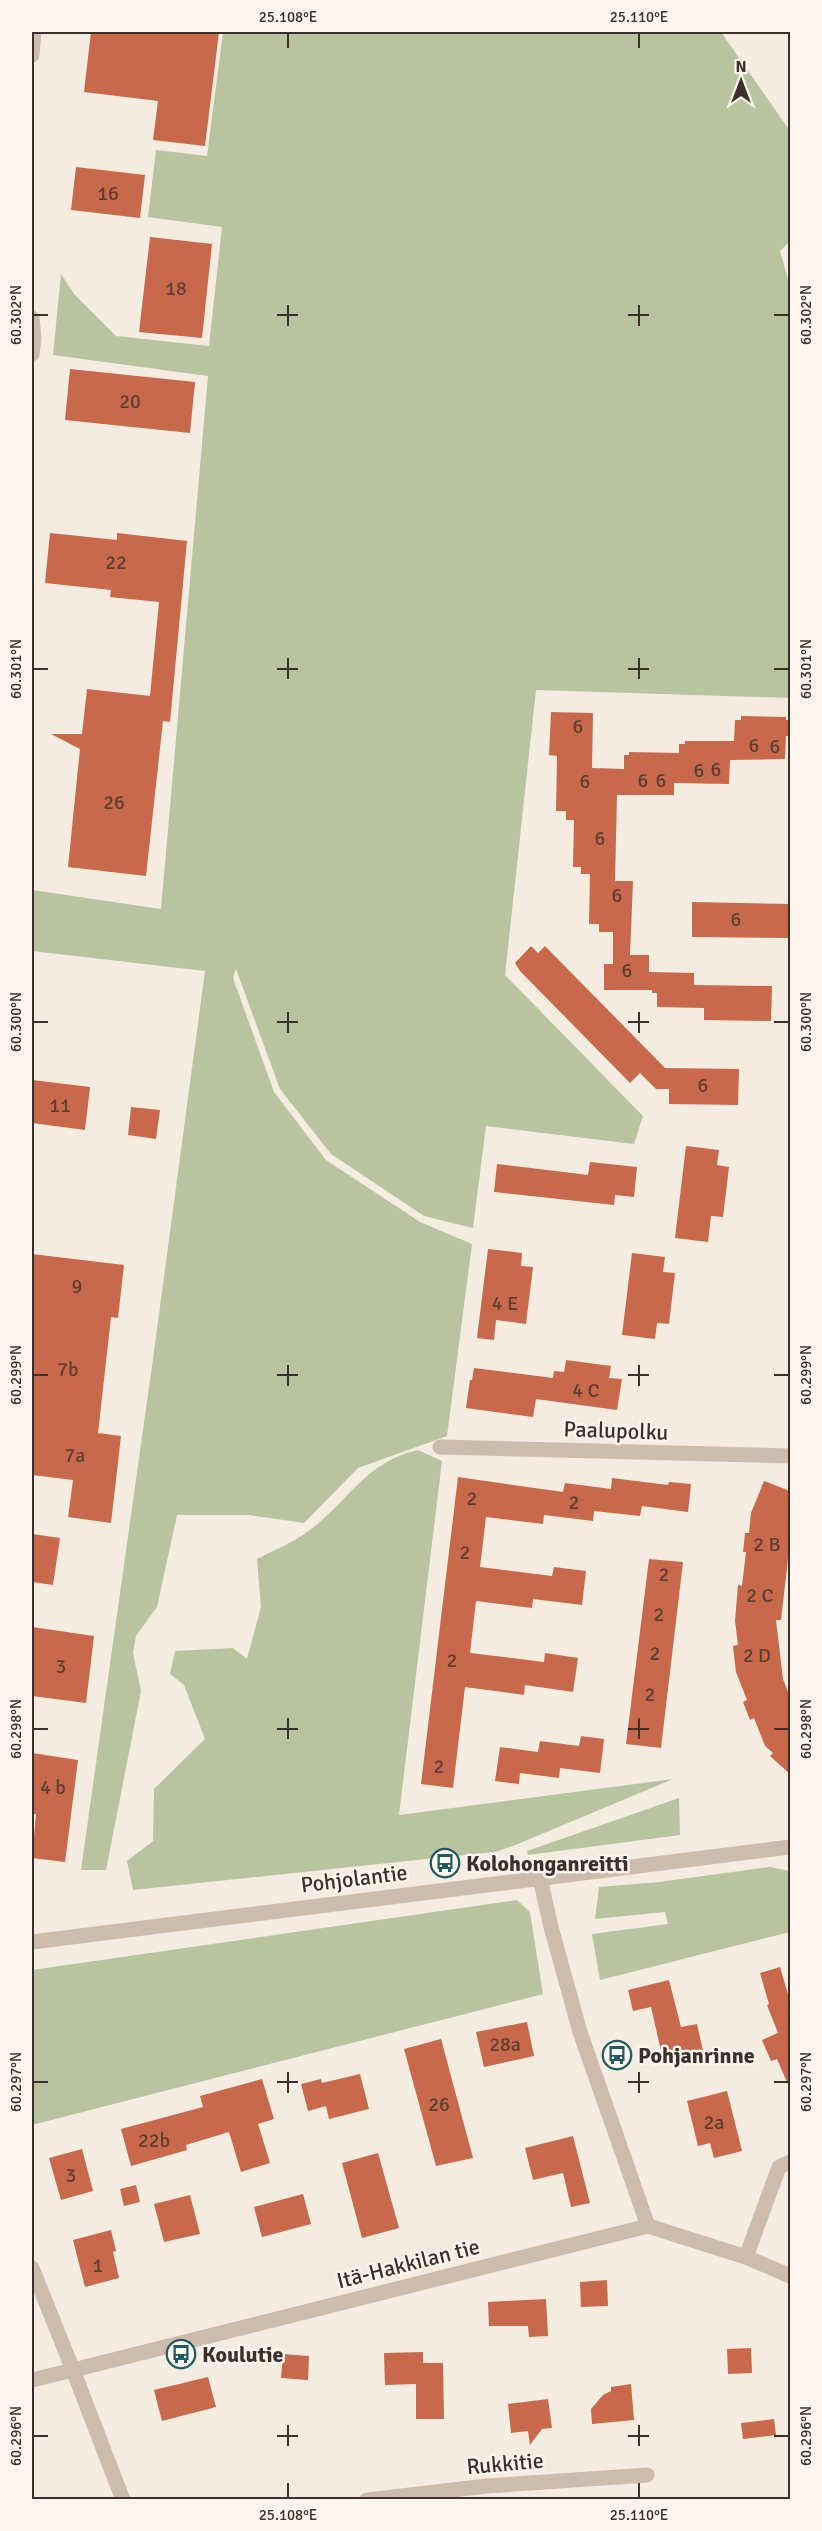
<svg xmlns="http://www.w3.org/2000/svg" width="822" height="2531" viewBox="0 0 822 2531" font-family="Signika,sans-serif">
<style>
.green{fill:#b8c4a0}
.building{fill:#c8694b}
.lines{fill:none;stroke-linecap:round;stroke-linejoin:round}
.minor{stroke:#cdbbac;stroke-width:15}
.tertiary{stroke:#cdbbac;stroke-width:15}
.ticks{fill:none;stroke:#3b302b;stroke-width:2}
.labels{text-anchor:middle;stroke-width:5;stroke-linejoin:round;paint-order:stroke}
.number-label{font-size:20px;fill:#5e3e33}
.street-label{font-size:22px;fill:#3b302b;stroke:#fbf5ee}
.poi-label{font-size:22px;font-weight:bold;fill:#3b302b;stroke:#fbf5ee;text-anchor:start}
.neatline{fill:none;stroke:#3b302b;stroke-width:2}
.ticks-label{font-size:15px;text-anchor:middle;fill:#3b302b}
</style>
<rect width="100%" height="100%" fill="#f4ebe1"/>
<g class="green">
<path d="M223,32H721L790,131V241L780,251L790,286V698L536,690L505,975L643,1116L634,1144L486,1126L473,1228L424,1216L331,1154L280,1089L236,969L233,978L274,1092L326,1160L420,1222L472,1244L447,1436L358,1468L304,1523L249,1515H177L157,1607L136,1636L133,1653L141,1691L106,1870H81L153,1359L205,971L32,951V890L161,909L208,376L53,355L61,274L75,295L116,336L209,346L222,227L148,217L156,150L207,156Z"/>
<path d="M418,1450L442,1461L399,1815L673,1779L513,1846L495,1852L455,1856L453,1849L437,1851L436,1858L133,1890L127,1861L153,1841L154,1789L205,1739L184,1685L170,1674L175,1651L233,1648L247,1659L261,1607L257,1559C274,1550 295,1542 310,1530C351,1499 364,1463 418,1450Z"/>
<path d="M679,1798L680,1835L528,1855L527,1851Z"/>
<path d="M770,1867L790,1871V1932L600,1980L592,1934L668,1924L665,1912L595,1919L599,1887L659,1882Z"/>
<path d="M517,1900L530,1912L543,1994L32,2125V1970Z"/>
</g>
<g class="building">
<path d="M91,32H219L205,146L153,140L158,101L84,92Z"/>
<path d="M76,167L145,175L140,218L71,210Z"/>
<path d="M150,237L212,244L202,338L139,332Z"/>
<path d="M70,369L195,382L190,433L65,420Z"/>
<path d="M50,533L117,540V533L187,541L170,722L163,721L146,876L68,867L80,749L51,734H82L87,689L150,696L159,602L110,597L111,590L45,583Z"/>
<path d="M551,712L593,713L592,768L624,769V755H629V752L679,753V744H685V741H734L735,720H741V716L786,717V720H790V736H786L785,759L730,760L729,784L674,783V795H617L615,881H633L630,955H649V972L694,973V985L772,986L771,1021L704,1020V1008L657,1007V993H652V990H604V964H613V932H599V924H589L590,874H581V867H573L574,820H566V811H556L557,756L549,755Z"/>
<path d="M692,902L790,904V938L692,937Z"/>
<path d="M531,946L538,953L545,946L665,1068L739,1069L738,1105L669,1104V1089H656L640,1073L630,1083L520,971L515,963Z"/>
<path d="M32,1080L90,1087L85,1130L32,1123Z"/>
<path d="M131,1107L160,1110L156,1139L128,1135Z"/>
<path d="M686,1146L719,1150L717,1165L729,1167L723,1217L711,1216L708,1242L675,1238Z"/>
<path d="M590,1162L637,1167L634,1197L615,1195L614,1205L494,1192L497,1164L588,1175Z"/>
<path d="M488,1249L522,1253L521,1266L533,1267L526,1324L496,1320L494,1340L477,1338Z"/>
<path d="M632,1253L665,1257L663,1272L675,1273L669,1324L657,1323L655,1339L622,1335Z"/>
<path d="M32,1254L124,1265L118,1318L111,1317L98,1433L121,1436L111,1523L68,1517L73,1480L32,1475Z"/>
<path d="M566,1360L611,1366L609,1378L622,1379L617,1410L536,1399L533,1417L466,1408L470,1380H472L474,1368L553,1378L554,1371L564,1372Z"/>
<path d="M458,1477L563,1492L565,1483L611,1489L612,1478L668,1485L669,1482L691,1484L688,1512L642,1506L640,1516L594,1511L593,1521L544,1515L543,1524L486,1517L480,1567L552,1576L554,1567L586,1571L582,1605L533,1599L532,1608L476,1601L470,1653L544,1662L545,1653L578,1658L573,1692L525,1685L524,1695L465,1687L453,1788L421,1784Z"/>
<path d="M764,1481L790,1491V1536L787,1568L781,1620H776L783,1679L790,1697V1774L770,1756L773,1753L765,1746L754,1718L750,1720L743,1702L747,1700L736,1672L733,1646L738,1645L735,1621L738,1585L742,1586L746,1552H743L745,1533H749L751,1513Z"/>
<path d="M32,1534L60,1538L53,1585L32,1582Z"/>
<path d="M649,1559L683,1562L661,1748L626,1744Z"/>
<path d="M32,1627L94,1636L86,1703L32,1696Z"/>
<path d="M581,1736L604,1739L600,1773L560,1768L559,1778L520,1773L519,1784L495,1781L500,1747L538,1752L540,1741L579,1746Z"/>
<path d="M32,1753L78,1760L65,1862L32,1858L36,1814H32Z"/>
<path d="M780,1967L790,2001V2089L777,2059L771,2061L762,2040L778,2033L767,2005L769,2004L760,1973Z"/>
<path d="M669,1980L681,2027L697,2024L705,2060L679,2066L678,2060L664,2064L651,2007L633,2011L628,1990Z"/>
<path d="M527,2022L534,2056L484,2067L476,2032Z"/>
<path d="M441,2039L473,2158L436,2166L404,2049Z"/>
<path d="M360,2074L369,2109L329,2119L326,2106L308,2111L301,2084L321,2079L322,2083Z"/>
<path d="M262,2079L274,2119L258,2124L270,2163L241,2172L229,2132L186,2145L187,2150L131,2166L121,2129L203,2107L200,2096Z"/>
<path d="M727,2091L742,2151L714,2158L710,2143L698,2146L687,2101Z"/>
<path d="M573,2136L590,2203L571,2207L563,2173L533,2180L525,2148Z"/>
<path d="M82,2149L93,2191L61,2200L49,2158Z"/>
<path d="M378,2153L399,2228L362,2238L342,2163Z"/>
<path d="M136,2185L140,2202L124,2206L120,2189Z"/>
<path d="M303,2194L311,2224L262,2237L254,2207Z"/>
<path d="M190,2195L200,2234L164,2242L154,2204Z"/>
<path d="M111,2230L116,2251L113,2252L119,2278L85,2287L73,2240Z"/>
<path d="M607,2280L608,2306L581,2307L580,2282Z"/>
<path d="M546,2299L548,2336L529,2337L528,2326H489L488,2302Z"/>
<path d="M751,2348L752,2373L728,2374L727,2349Z"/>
<path d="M423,2352V2363H443L444,2419H416V2384L385,2385L384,2353Z"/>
<path d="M283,2354L309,2356L308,2380L281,2378Z"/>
<path d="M208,2377L216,2407L162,2421L154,2390Z"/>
<path d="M631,2384L634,2420L592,2424L591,2409L603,2395L611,2391V2387Z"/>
<path d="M548,2399L552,2428L542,2429L530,2445L528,2431L511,2433L508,2404Z"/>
<path d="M774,2419L776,2435L743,2439L741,2423Z"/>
</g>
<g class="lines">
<g class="minor">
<path d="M32,55L34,32"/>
<path d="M32,318L34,338L32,354"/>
<path d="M440,1447L790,1456"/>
<path d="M540,1878L551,1927L580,2032L648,2226"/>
<path d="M746,2257L779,2167L790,2162"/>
<path d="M32,2268L73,2370L648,2226L746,2257L790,2276"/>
<path d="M367,2500L487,2486L647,2475"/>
</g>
<g class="tertiary">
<path d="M32,1942L790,1847"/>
<path d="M32,2380L73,2370L123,2500"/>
</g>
</g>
<path class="ticks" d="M288,33V48M639,33V48M288,305V326M639,305V326M33,315H48M277,315H298M628,315H649M774,315H789M288,658V679M639,658V679M33,669H48M277,669H298M628,669H649M774,669H789M288,1012V1033M639,1012V1033M33,1022H48M277,1022H298M628,1022H649M774,1022H789M288,1365V1386M639,1365V1386M33,1375H48M277,1375H298M628,1375H649M774,1375H789M288,1718V1739M639,1718V1739M33,1729H48M277,1729H298M628,1729H649M774,1729H789M288,2072V2093M639,2072V2093M33,2082H48M277,2082H298M628,2082H649M774,2082H789M288,2425V2446M639,2425V2446M33,2436H48M277,2436H298M628,2436H649M774,2436H789M288,2483V2498M639,2483V2498"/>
<defs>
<g id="bus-ring" transform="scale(1.5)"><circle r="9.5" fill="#fbf5ee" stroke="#1f5a5e" stroke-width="1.5"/><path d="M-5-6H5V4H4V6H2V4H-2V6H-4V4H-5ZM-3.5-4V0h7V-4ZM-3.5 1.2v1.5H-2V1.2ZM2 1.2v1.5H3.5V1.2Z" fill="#1f5a5e"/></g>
</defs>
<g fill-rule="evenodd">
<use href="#bus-ring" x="445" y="1863"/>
<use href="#bus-ring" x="617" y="2055"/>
<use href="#bus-ring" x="181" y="2354"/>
</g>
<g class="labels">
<g class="number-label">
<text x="108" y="200">16</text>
<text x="176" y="295">18</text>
<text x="130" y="408">20</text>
<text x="116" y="569">22</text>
<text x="578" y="733">6</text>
<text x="754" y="752">6</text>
<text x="775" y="753">6</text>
<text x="716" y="776">6</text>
<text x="699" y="777">6</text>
<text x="643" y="787">6</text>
<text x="661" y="787">6</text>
<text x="585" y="788">6</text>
<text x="114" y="809">26</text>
<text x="600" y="845">6</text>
<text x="617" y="902">6</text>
<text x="736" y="926">6</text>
<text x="627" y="977">6</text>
<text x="703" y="1092">6</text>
<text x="60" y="1112">11</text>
<text x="77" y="1293">9</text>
<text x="505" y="1310">4 E</text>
<text x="68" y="1376">7b</text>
<text x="586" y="1397">4 C</text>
<text x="75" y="1462">7a</text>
<text x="472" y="1505">2</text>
<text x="574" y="1509">2</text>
<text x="767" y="1551">2 B</text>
<text x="465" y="1559">2</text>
<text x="664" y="1581">2</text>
<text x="760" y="1602">2 C</text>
<text x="659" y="1621">2</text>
<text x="655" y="1660">2</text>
<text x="757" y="1662">2 D</text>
<text x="452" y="1667">2</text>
<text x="61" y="1673">3</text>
<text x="650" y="1701">2</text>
<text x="439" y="1773">2</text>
<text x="53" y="1794">4 b</text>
<text x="505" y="2051">28a</text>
<text x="439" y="2111">26</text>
<text x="714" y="2129">2a</text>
<text x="154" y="2147">22b</text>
<text x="71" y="2182">3</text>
<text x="98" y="2272">1</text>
</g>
<g class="street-label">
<text transform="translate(616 1430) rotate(2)" y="8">Paalupolku</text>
<text transform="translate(354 1878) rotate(-7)" y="8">Pohjolantie</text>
<text transform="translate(408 2263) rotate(-14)" y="8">Itä-Hakkilan tie</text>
<text transform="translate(505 2463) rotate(-5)" y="8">Rukkitie</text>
</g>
<g class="poi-label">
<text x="466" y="1871">Kolohonganreitti</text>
<text x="638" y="2063">Pohjanrinne</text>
<text x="202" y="2362">Koulutie</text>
</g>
</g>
<rect width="822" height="2531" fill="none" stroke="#fbf5ee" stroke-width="66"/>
<g transform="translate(741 81)" stroke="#fbf5ee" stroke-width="4.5" paint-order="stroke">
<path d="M0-4.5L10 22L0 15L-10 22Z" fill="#3b302b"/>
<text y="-9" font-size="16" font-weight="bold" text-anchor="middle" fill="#3b302b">N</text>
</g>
<rect x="33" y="33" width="756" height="2465" class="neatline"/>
<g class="ticks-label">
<text x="288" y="22">25.108°E</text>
<text x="639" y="22">25.110°E</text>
<text transform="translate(16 315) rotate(-90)" y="5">60.302°N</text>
<text transform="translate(806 315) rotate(-90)" y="5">60.302°N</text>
<text transform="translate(16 669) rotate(-90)" y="5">60.301°N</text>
<text transform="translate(806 669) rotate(-90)" y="5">60.301°N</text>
<text transform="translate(16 1022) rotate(-90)" y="5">60.300°N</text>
<text transform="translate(806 1022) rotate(-90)" y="5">60.300°N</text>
<text transform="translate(16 1375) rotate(-90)" y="5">60.299°N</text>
<text transform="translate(806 1375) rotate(-90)" y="5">60.299°N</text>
<text transform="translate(16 1729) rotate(-90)" y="5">60.298°N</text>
<text transform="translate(806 1729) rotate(-90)" y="5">60.298°N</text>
<text transform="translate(16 2082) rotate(-90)" y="5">60.297°N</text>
<text transform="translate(806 2082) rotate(-90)" y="5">60.297°N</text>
<text transform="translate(16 2436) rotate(-90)" y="5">60.296°N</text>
<text transform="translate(806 2436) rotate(-90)" y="5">60.296°N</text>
<text x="288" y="2520">25.108°E</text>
<text x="639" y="2520">25.110°E</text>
</g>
</svg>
